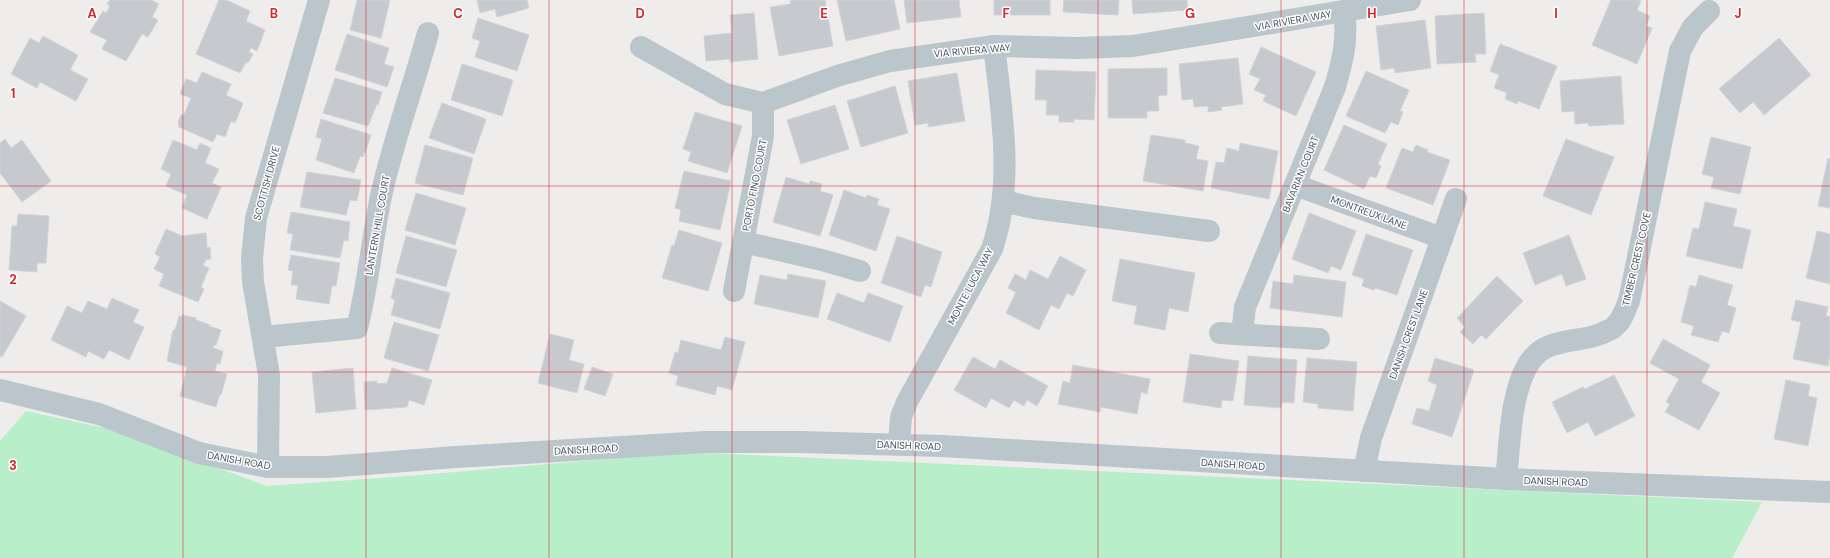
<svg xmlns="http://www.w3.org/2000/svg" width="1830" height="558" viewBox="0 0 1830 558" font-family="'DM Sans',sans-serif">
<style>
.green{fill:#b8eec9}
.building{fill:#c6cacf;stroke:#d0d3d8}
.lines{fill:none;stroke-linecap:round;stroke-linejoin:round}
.minor{stroke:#bac5cc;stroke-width:22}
.grid{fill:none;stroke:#d62828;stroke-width:1;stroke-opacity:0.55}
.labels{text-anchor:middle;stroke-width:3;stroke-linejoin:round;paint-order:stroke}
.street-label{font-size:10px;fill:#445159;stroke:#fff}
.grid-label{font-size:13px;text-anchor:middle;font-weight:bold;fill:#d62828;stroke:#fff;stroke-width:3;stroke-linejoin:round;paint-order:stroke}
</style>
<rect width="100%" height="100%" fill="#efecec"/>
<path class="green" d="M26,411L118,431L267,486L408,476L688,452L1762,502L1732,558H0V441Z"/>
<g class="building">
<path d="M110,0H151L159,4L152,17L158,20L148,37L142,34L126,61L102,49L107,40L90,32L103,11L106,13L110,6L107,4Z"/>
<path d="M219,0H226L250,11L246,21L265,30L257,51L251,48L249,52L253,54L248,63L246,62L240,73L196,54Z"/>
<path d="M357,0H390L381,38L350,30Z"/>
<path d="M477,0H527L529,8L497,17L495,9L480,13Z"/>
<path d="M790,0H825L833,46L779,56L770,7L791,4Z"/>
<path d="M837,0H894L900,29L846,41Z"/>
<path d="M904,0H959L961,17L907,23Z"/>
<rect x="994" y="0" width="56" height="15"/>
<path d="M1064,0H1119L1118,15L1063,12Z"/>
<path d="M1132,0H1187L1188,10L1133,14Z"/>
<path d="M1611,0H1639L1641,1L1637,10L1650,16L1646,26L1652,28L1637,64L1592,45Z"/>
<path d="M754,13L758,59L730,62V59L706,61L704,36L732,33L730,15Z"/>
<path d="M1484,13L1486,54H1475L1476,62L1437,64L1435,16Z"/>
<path d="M478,18L529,35L517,71L475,57L480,41L472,38Z"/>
<path d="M1425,20L1431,68L1395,73L1394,68L1381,70L1376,26Z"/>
<path d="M347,34L389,48L384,64L394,67L387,87L335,70Z"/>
<path d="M43,36L78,55L70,70L88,79L76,101L40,82L37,88L11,74L30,38L39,43Z"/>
<path d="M1779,38L1811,75L1764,115L1753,102L1740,113L1719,89Z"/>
<path d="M1500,44L1557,66L1539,109L1518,101L1517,104L1505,99L1507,93L1494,88L1499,75L1490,71Z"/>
<path d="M1261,47L1316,72L1296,116L1263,101L1266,95L1254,90L1260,79L1249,74Z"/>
<path d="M1238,58L1243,104L1221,107L1222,110L1208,112V106L1194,107L1193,99L1182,100L1179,64Z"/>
<path d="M462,64L513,80L502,116L451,100Z"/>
<path d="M1167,68V95L1158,96L1159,111H1147V118H1108V69Z"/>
<path d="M1036,70L1096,72L1094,120L1074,119V122H1059V115H1046L1047,100H1035Z"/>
<path d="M1366,71L1409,90L1400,111L1403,112L1398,125L1391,122L1385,133L1346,116Z"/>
<path d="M202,72L231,84L226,95L243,103L235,123L231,121L225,137L217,134L213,142L179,127L178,122L181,115H184L191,98L180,94L186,79L197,83Z"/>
<path d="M957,73L965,121L928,127V123L915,125L908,81Z"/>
<path d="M1621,76L1624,124L1589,126L1588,123L1575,124L1574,111L1562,112L1560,81Z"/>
<path d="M335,78L382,92L378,105L377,104L374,111L368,126L323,113Z"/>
<path d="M895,86L908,133L861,147L847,101Z"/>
<path d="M442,103L486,119L474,154L429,138Z"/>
<path d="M835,105L849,149L801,164L787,120Z"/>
<path d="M695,112L742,126L727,173L688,161L691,152L683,149Z"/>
<path d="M321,119L371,135L366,150L363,157L360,156L354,173L316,160L322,139L316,137Z"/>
<path d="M1344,125L1387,144L1378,164L1381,166L1376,178L1370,176L1364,189L1324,170Z"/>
<path d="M1151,135L1185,140V143L1199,146L1196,159L1208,161L1203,191L1143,181Z"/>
<path d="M1711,137L1751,147L1740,194L1711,188L1714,177L1702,174Z"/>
<path d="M5,139L11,148L22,140L51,181L22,202L0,173V143Z"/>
<path d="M1566,139L1614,157L1591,215L1543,196Z"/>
<path d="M173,140L197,150L200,143L211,148L205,163L219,169L212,183L221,187L207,219L182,208L187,195L166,186L171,174L161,169Z"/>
<path d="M1240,143L1278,151L1269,199L1211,188L1216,162L1224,163L1227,148L1239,151Z"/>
<path d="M425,145L473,158L463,195L415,183Z"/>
<path d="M1416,145L1428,150L1427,152L1450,160L1433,205L1386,188L1402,148L1413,152Z"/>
<path d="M1828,158L1830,159V208L1818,206Z"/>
<path d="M684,171L731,181L720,230L679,221L681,210L675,208Z"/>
<path d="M307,172L361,180L357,201L350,200L346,215L300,207Z"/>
<path d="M786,177L809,184L810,181L822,184L820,191L833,195L820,236L773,222Z"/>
<path d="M844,190L866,198L867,195L879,199L877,205L890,209L876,251L829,235Z"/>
<path d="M416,193L466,208L455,245L405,230Z"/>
<path d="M1705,202L1737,209L1733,226L1751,230L1742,269L1686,256L1693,228L1699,229Z"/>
<path d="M291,212L350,222L348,241L344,240L340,258L290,250L293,234L287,233Z"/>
<path d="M1309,213L1356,231L1341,270L1331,266L1328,273L1292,259Z"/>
<path d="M18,214L49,216L46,263H37V272L9,270L12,226H17Z"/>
<path d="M166,229L182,236L206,233L207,248L210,247L211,259L205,260V263H203L204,266L209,268L201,287L204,289L198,302L159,286L164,274L154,269L160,257L155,254Z"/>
<path d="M679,230L722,243L708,291L662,278L672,245L674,246Z"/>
<path d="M1817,231L1830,234V284L1806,278Z"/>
<path d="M1366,234L1413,250L1397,295L1375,288L1374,290L1362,286L1364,279L1352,275Z"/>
<path d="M1569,235L1586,279L1566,286L1562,274L1535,285L1523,253Z"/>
<path d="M406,236L457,250L446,287L396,273Z"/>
<path d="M897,236L942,252L931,287L925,285L921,297L881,283Z"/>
<path d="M291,255L340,263L336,286H332L329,304L296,299L298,285H291L293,271L288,270Z"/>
<path d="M1060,256L1086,270L1073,296L1067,293L1059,309L1051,305L1039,330L1006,313L1016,292L1008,288L1015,274L1026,280L1030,270L1048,279Z"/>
<path d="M1120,259L1195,273L1188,312L1169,308L1165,330L1134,324L1137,306L1112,301Z"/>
<path d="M788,274L826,281L818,318L754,304L760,275L787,280Z"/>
<path d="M1294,275L1346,282L1342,317L1270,308L1273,281L1293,284Z"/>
<path d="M1699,275L1733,285L1727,305L1736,308L1729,333L1722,331L1718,342L1691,335L1694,326L1681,322L1690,285L1696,287Z"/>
<path d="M1497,276L1523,301L1486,339L1481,335L1473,344L1460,332L1465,327L1457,318Z"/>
<path d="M396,278L450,293L440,329L391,315L395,300L391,298Z"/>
<path d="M837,293L864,303L868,293L903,306L890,342L827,319Z"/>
<path d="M112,298L139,310L133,322L144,327L129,360L109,350L104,359L88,351L86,357L51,340L67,306L82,313L88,301L107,309Z"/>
<path d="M1796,300L1828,307L1826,316L1830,317V356L1828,366L1793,359L1801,322L1791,320Z"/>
<path d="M0,301L26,316L2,357L0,356Z"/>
<path d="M183,315L196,318V320L210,325L209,326L221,330L216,345H214L213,348L223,351L220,364L217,363L215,371L227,374L221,395L220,394L216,407L180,396L187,367L167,361L173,330H175L179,316L182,317Z"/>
<path d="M394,322L439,335L428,371L384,358Z"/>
<path d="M550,334L574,340L569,360L584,364L577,393L538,383Z"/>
<path d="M725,337L745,342L732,390L717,386L715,395L676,385L678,376L669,373L675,352L678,353L681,340L721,350Z"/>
<path d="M1663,339L1710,365L1701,382L1720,393L1699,430L1665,412L1670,404L1666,402L1679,379L1650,363Z"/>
<path d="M1190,354L1239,361L1233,401L1222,400L1221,408L1183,402Z"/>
<path d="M1248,356L1297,360L1294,403L1282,402L1281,408L1244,405Z"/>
<path d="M973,357L995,369L1000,360L1048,386L1037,406L1027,400L1024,406L1014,400L1009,408L991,398L986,408L954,390Z"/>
<path d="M1307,358L1357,362L1353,411L1318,408V404L1303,402Z"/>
<path d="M1435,358L1474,370L1452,437L1412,424L1417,408L1429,411L1437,385L1428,381Z"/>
<path d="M1073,365L1150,379L1147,394L1141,392L1137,414L1101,407L1100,412L1058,404L1063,381L1070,383Z"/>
<path d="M592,367L613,374L605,396L584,389Z"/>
<path d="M353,368L356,409L316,413L312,372Z"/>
<path d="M392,368L432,380L424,405L409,400L407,407L365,410L364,382L377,381V384L387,383Z"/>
<path d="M1614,375L1635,416L1595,436L1588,422L1567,433L1552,402L1583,387L1585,389Z"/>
<path d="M1786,380L1810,385L1808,396L1817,398L1808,446L1774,439Z"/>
</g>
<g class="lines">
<g class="minor">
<path d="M641,47L725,94L763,103L837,76L890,61L994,46L1077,48L1133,46L1410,0"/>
<path d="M1295,185L1442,238"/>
<path d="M1003,201L1034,208L1209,231"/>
<path d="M743,242L822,260L860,271"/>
<path d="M734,291L763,136V103"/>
<path d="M1220,333L1319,339"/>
<path d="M1242,334L1245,307L1335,87C1343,59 1348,40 1344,11"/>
<path d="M263,337L357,328C368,285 372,240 381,196C393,141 413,88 428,33"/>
<path d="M0,390L99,414L199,453L268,467H327L456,457L705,442H800L942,446L1506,479L1830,492"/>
<path d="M899,444L901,417L907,402L992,249C1014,184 1002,113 994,46"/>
<path d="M268,467L269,375L253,282L252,258L256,218L319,0"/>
<path d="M1364,471L1371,438L1456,199"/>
<path d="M1506,479C1510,444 1510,393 1529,363C1546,336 1578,344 1603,333C1606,331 1611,330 1614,327C1622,321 1625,310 1629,301L1680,51L1693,27L1709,11"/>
</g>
</g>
<path class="grid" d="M183,0V558M366,0V558M549,0V558M732,0V558M915,0V558M1098,0V558M1281,0V558M1464,0V558M1647,0V558M0,186H1830M0,372H1830"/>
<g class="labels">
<g class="street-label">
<text transform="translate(1293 20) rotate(-10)" y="4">VIA RIVIERA WAY</text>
<text transform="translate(972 50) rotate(-5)" y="4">VIA RIVIERA WAY</text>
<text transform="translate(1300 174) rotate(-68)" y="4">BAVARIAN COURT</text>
<text transform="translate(266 183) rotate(-75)" y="4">SCOTTISH DRIVE</text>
<text transform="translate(754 185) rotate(-79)" y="4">PORTO FINO COURT</text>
<text transform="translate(1369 212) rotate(20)" y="4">MONTREUX LANE</text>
<text transform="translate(377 225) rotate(-80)" y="4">LANTERN HILL COURT</text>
<text transform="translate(1636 259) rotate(-77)" y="4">TIMBER CREST COVE</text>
<text transform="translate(970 286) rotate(-62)" y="4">MONTE LUCA WAY</text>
<text transform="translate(1408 334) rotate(-70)" y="4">DANISH CREST LANE</text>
<text transform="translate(909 445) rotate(2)" y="4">DANISH ROAD</text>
<text transform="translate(586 449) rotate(-3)" y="4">DANISH ROAD</text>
<text transform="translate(239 460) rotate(10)" y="4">DANISH ROAD</text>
<text transform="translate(1233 464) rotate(4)" y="4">DANISH ROAD</text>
<text transform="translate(1556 481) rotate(2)" y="4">DANISH ROAD</text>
</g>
</g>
<g class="grid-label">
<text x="92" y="18">A</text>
<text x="274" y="18">B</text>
<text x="458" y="18">C</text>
<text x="640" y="18">D</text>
<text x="824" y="18">E</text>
<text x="1006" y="18">F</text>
<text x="1190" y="18">G</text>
<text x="1372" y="18">H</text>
<text x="1556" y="18">I</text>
<text x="1738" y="18">J</text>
<text x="13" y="98">1</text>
<text x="13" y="284">2</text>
<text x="13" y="470">3</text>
</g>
</svg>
